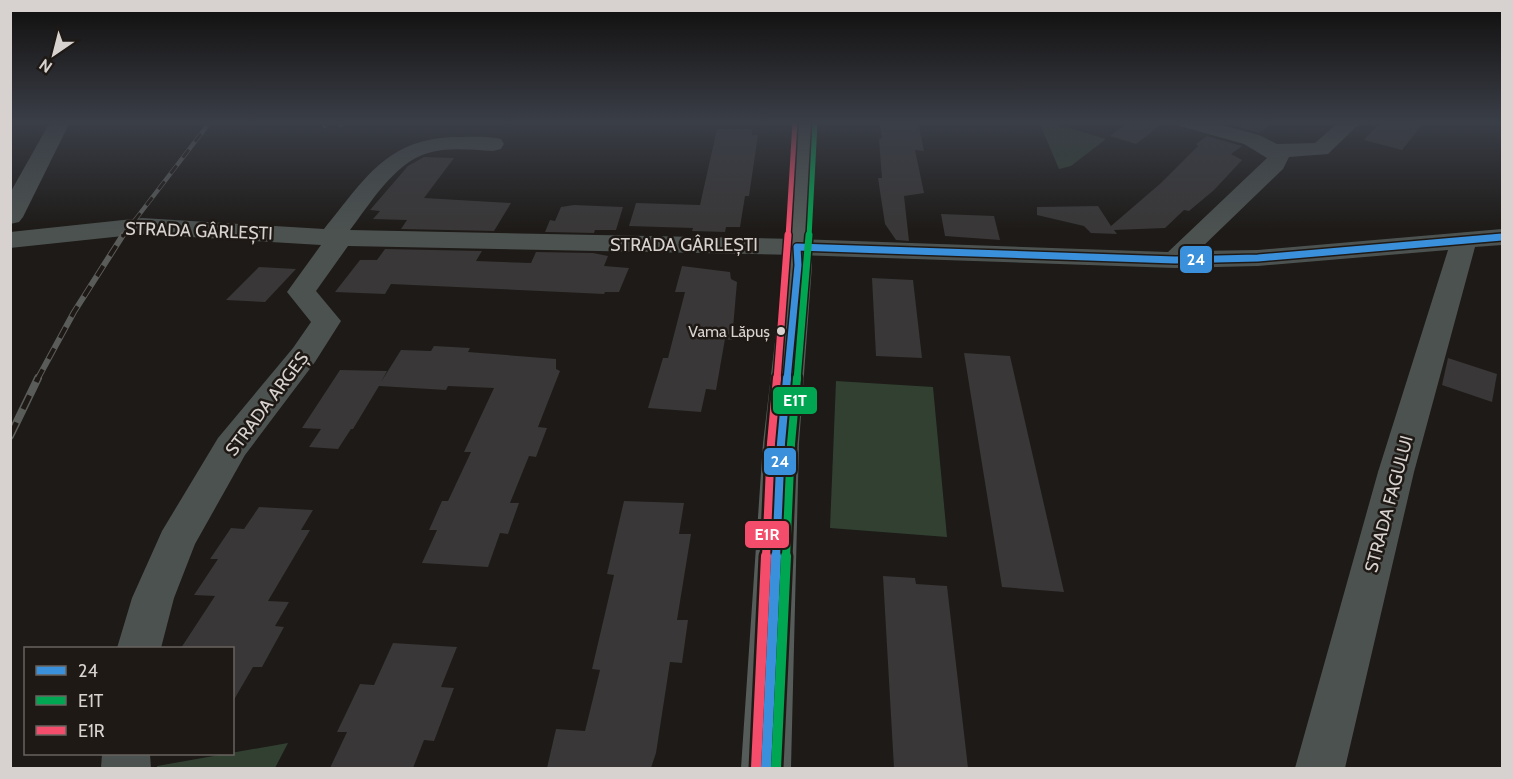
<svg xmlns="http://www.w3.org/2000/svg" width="1513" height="779" viewBox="0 0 1513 779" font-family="Cabin,sans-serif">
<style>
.green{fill:#314031}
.building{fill:#393737}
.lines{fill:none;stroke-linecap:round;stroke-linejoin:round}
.minor{fill:#4c5250;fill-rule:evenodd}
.major{fill:#555c59;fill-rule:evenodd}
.rail-far2-casing{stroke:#5a5c5a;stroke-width:4.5}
.rail-far1-casing{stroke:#5a5c5a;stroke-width:6}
.rail-casing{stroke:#5a5c5a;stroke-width:8}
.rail-far2{stroke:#1f1915;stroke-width:3;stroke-dasharray:10;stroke-linecap:butt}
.rail-far1{stroke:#1f1915;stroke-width:4;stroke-dasharray:12;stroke-linecap:butt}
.rail{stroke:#1f1915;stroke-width:5;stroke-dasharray:15;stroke-linecap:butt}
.bus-1-far2-casing{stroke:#1f1915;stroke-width:10}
.bus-1-far1-casing{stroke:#1f1915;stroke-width:13}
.bus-1-casing{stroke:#1f1915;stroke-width:15}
.bus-2-far3-casing{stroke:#1f1915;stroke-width:8}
.bus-2-far2-casing{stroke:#1f1915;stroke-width:10}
.bus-2-far1-casing{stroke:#1f1915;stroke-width:13}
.bus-2-casing{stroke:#1f1915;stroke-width:15}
.bus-3-far3-casing{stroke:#1f1915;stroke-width:8}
.bus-3-far2-casing{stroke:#1f1915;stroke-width:10}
.bus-3-far1-casing{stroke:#1f1915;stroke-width:13}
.bus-3-casing{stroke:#1f1915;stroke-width:15}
.bus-1-far2{stroke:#3a90db;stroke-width:7}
.bus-1-far1{stroke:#3a90db;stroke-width:8}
.bus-1{stroke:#3a90db;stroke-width:10}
.bus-2-far3{stroke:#00a651;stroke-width:5}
.bus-2-far2{stroke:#00a651;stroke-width:7}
.bus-2-far1{stroke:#00a651;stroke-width:8}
.bus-2{stroke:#00a651;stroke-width:10}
.bus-3-far3{stroke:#f44d6c;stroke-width:5}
.bus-3-far2{stroke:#f44d6c;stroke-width:7}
.bus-3-far1{stroke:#f44d6c;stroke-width:8}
.bus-3{stroke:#f44d6c;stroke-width:10}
.bus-dot{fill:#d7d2cf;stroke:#1f1915;stroke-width:2}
.labels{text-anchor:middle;stroke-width:5;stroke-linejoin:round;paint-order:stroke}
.bus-label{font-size:16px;fill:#d7d2cf;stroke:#1f1915;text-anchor:end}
.street-label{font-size:18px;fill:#d7d2cf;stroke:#1f1915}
.line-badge{stroke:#1f1915;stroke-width:2}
.badge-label{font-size:16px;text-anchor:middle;font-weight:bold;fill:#fff}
</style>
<rect width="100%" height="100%" fill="#1d1a17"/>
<g class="green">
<path d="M1039,122H1048L1106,139L1071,166L1059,169Z"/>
<path d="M836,381L933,387L947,537L830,528Z"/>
<path d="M288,743L275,768H157V766Z"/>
</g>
<g class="building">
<path d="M880,122H918L924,151L915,150L924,193L904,196L909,241L896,240L885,224L878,178H882L879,139L882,138Z"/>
<path d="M1129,122H1164L1136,144L1110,136Z"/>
<path d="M1226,122H1274L1259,133L1224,123Z"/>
<path d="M1381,122H1424L1402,150L1364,140Z"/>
<path d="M717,129H752V135H758L749,196H745L740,227H726L725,232L692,231L693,228L629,226L636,203L700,205Z"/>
<path d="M1207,136L1242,146L1231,154L1242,160L1214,190L1189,211L1184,210L1165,228L1114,230L1117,234L1091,233L1084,226L1037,215V207L1098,206L1111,226L1161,183L1198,146L1196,144Z"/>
<path d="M424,157L454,158L424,198L511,203L494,231L401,229L407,220L373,219L380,211L370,210L408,166Z"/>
<path d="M574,205L623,207L616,230H595L594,233L545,232L550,220L555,221L561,207Z"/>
<path d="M941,214L994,216L1000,240L945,236Z"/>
<path d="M385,249L482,251L476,261L531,263L536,252L593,253L608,256L604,266L629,268L619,292H605L604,294L391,284L385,294L335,292L360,260H377Z"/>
<path d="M682,266L730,272L731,279L737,282L732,340L725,339L716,390L706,389L701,412L648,408L663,358H668L685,292H675Z"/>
<path d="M259,267L296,269L265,302L226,300Z"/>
<path d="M872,278L913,280L922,358L876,356Z"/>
<path d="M434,346L470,348L468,352L556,359V369L560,371L538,427L547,428L536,457L529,456L510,503H519L508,534L500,533L488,567L422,563L437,530H429L442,501H448L471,452H464L494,388L448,386L446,390L379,386L353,429H351L338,449L309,447L321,429L302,428L340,370L387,371L381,382L401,350L431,351Z"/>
<path d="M964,353L1010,356L1064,592L1002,587Z"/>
<path d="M1448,358L1497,374L1492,402L1442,385Z"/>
<path d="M624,501L684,503L679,534H691L677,620H688L682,663L670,662L656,753L651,768H547L556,729L585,731L600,670L592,669L614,575L607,574Z"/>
<path d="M259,507L313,510L301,530H310L268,601L289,602L275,626L284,627L262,667H253L232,703V648H181L215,596L194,595L218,559H210L231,528L244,529Z"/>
<path d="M883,576L915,578L916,584L947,586L968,768H894Z"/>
<path d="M393,643L457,647L441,687L454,688L434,741L424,740L413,768H330L347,732H337L360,684L374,685Z"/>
</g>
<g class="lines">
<g class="minor">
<path d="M50,122H70L23,217L19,222L10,224V193Z"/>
<path d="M1177,122H1212L1259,135L1277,144L1315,143L1339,122H1361L1328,154L1289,157L1283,169L1198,251L1258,250L1502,229V245L1475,247L1414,472L1345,768H1295L1378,472L1448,250L1258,266L1175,268L797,255L348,246L316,291L341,321L315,362L245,455L195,544L174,598L161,648H117L132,598L162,531L218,438L293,348L311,322L287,292L321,245L142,234L10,248V232L142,218L324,229C365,179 387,137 459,137C473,137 487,136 501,139L504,144L501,149L493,151C472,150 448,147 428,153C394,163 370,204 350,230L797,239L1168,252L1267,158L1244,144L1180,126Z"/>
<path d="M102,754H150L151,768H101Z"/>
</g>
<path class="major" d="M795,122H815L810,247L812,265L799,443L791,768H741L763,443L784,265V247Z"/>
<g class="rail-far2-casing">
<g id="rail-far2">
<path d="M341,125L344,122"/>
<path d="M325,126L328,122"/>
<path d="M122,237L210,122"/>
</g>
</g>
<g class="rail-far1-casing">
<path id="rail-far1" d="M37,380L74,312L123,235"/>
</g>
<g class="rail-casing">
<path id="rail" d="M10,436L38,378"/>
</g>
<use href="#rail-far2" class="rail-far2"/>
<use href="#rail-far1" class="rail-far1"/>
<use href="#rail" class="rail"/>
<g class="bus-1-far2-casing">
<path id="bus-1-far2" d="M787,380L798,265L797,247L1175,260L1258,258L1502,237"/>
</g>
<g class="bus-1-far1-casing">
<path id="bus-1-far1" d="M776,558L781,443L787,378"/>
</g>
<g class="bus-1-casing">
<path id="bus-1" d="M766,768L776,556"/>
</g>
<g class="bus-2-far3-casing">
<path id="bus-2-far3" d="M809,237L815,123"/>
</g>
<g class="bus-2-far2-casing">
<path id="bus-2-far2" d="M797,380L809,235"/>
</g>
<g class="bus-2-far1-casing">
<path id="bus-2-far1" d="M786,558L791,444L797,378"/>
</g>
<g class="bus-2-casing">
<path id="bus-2" d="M776,768L786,556"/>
</g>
<g class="bus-3-far3-casing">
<path id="bus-3-far3" d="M788,237L795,122"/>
</g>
<g class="bus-3-far2-casing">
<path id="bus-3-far2" d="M777,380L788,235"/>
</g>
<g class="bus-3-far1-casing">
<path id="bus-3-far1" d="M766,558L771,443L777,378"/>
</g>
<g class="bus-3-casing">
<path id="bus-3" d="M756,768L766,556"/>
</g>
<use href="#bus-1-far2" class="bus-1-far2"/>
<use href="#bus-1-far1" class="bus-1-far1"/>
<use href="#bus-1" class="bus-1"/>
<use href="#bus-2-far3" class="bus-2-far3"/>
<use href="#bus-2-far2" class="bus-2-far2"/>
<use href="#bus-2-far1" class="bus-2-far1"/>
<use href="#bus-2" class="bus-2"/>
<use href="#bus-3-far3" class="bus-3-far3"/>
<use href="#bus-3-far2" class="bus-3-far2"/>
<use href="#bus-3-far1" class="bus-3-far1"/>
<use href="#bus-3" class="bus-3"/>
</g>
<linearGradient id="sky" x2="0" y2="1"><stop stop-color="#100e0d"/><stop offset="0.53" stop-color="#3a3e47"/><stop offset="1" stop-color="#3a3e47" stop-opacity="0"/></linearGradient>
<rect width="1513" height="231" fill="url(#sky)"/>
<circle class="bus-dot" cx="781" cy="331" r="5"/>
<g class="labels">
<g class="bus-label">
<text x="770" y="337">Vama Lăpuș</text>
</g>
<g class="street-label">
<text transform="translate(199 231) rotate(2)" y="6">STRADA GÂRLEȘTI</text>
<text x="684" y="251">STRADA GÂRLEȘTI</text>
<text transform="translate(267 404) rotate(-53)" y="6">STRADA ARGEȘ</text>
<text transform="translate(1389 504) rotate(-75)" y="6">STRADA FAGULUI</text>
</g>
</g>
<g class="line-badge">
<rect x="1179" y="245" width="34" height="29" rx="6" fill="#3a90db"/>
<rect x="772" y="386" width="46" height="29" rx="6" fill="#00a651"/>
<rect x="763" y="447" width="34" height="29" rx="6" fill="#3a90db"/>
<rect x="744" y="520" width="46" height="29" rx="6" fill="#f44d6c"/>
</g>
<g class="badge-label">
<text x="1196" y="265">24</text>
<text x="795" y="406">E1T</text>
<text x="780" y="467">24</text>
<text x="767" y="540">E1R</text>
</g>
<rect width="1513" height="779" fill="none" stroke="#d7d2cf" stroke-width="24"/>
<rect x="24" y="647" width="210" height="108" fill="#1f1915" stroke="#69635f" stroke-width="1.5"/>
<rect x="36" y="666" width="30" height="9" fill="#3a90db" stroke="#69635f" stroke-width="1.5"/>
<text x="78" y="677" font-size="18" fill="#d7d2cf">24</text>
<rect x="36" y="696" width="30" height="9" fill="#00a651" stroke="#69635f" stroke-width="1.5"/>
<text x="78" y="707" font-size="18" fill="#d7d2cf">E1T</text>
<rect x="36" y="726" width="30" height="9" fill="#f44d6c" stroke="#69635f" stroke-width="1.5"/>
<text x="78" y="737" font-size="18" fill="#d7d2cf">E1R</text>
<g transform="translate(54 54) rotate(215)" stroke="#1f1915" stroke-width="4.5" paint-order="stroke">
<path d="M0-4.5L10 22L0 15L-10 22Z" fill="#d7d2cf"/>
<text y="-9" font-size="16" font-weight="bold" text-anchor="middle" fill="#d7d2cf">N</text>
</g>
</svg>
